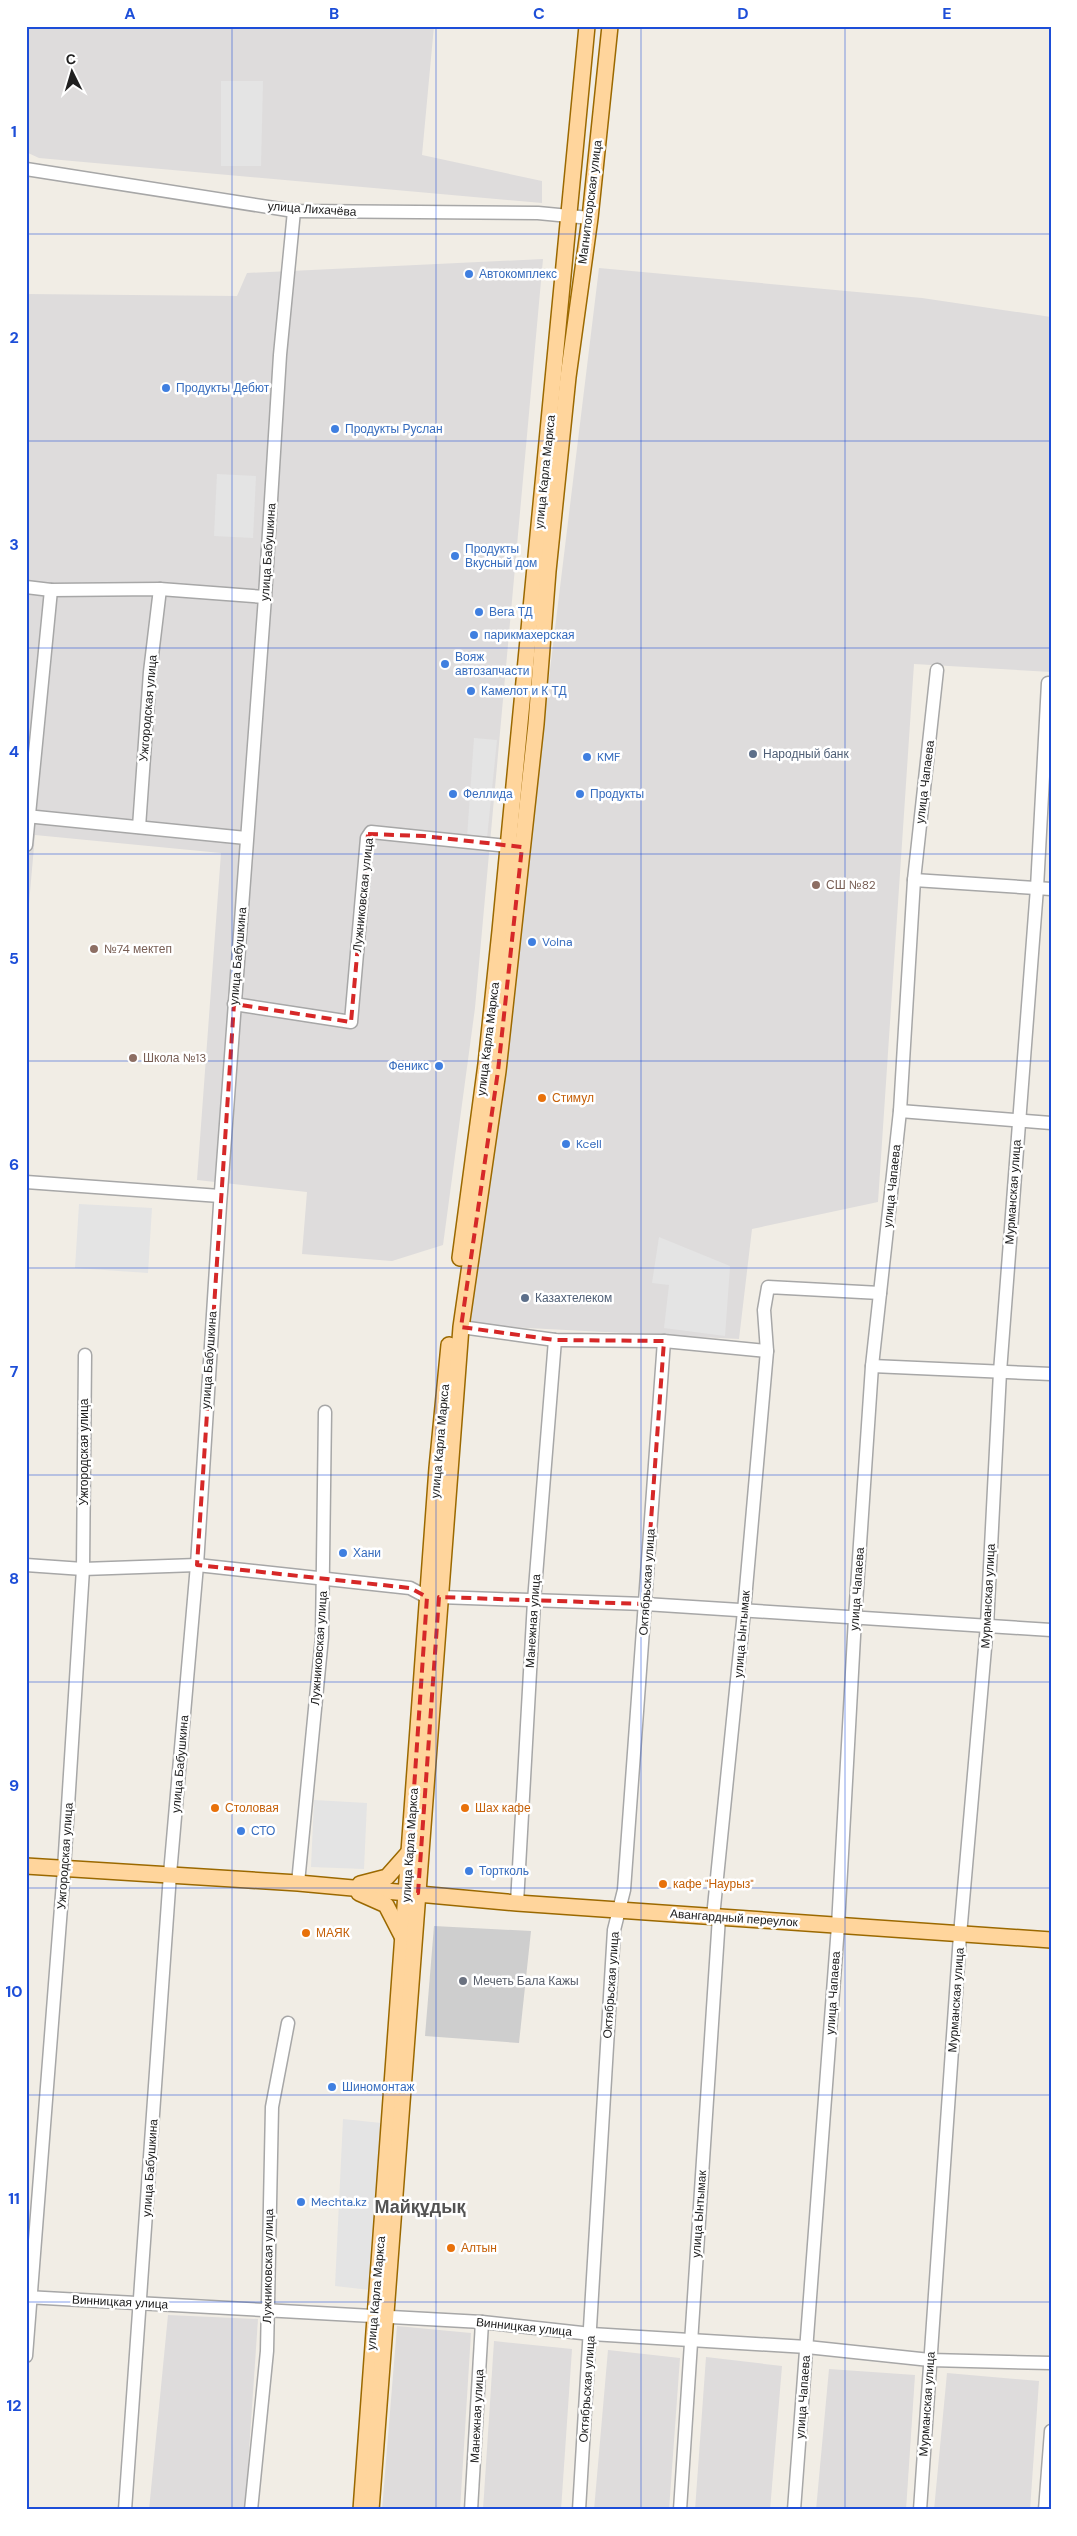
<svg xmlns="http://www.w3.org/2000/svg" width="1077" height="2536" viewBox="0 0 1077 2536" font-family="'DM Sans',sans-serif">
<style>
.residential{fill:#dedcdc}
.religious{fill:#cecece}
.parking{fill:#e4e4e4}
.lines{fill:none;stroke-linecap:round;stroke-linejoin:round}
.minor-casing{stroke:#a7a7a7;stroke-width:15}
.major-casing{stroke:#9b6900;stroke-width:18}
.minor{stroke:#fff;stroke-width:12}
.major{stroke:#ffd59c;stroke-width:15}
.marked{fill:none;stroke:#d62828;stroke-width:4;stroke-dasharray:10 6;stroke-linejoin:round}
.grid{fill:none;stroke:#1d4ed8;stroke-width:1;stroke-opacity:0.55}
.shop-dot{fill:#3f7fe0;stroke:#fff;stroke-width:2}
.service-dot{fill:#5c6f8a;stroke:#fff;stroke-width:2}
.education-dot{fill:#8d6e63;stroke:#fff;stroke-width:2}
.food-dot{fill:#e8710a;stroke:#fff;stroke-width:2}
.worship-dot{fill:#6b7280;stroke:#fff;stroke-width:2}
.labels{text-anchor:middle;stroke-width:5;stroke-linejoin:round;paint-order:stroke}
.street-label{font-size:12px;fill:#202020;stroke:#fff}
.shop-label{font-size:12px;fill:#366cbe;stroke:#fff;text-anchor:start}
.service-label{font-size:12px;fill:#4e5e75;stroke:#fff;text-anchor:start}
.education-label{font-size:12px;fill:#785e54;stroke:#fff;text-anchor:start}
.food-label{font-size:12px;fill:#c56008;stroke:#fff;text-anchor:start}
.worship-label{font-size:12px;fill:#5b616d;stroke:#fff;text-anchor:start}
.district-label{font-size:18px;font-weight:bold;fill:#535353;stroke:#fff}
.neatline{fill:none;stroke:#1d4ed8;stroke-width:2}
.grid-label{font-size:16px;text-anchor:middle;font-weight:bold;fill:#1d4ed8}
</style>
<rect width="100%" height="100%" fill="#f1ede5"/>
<g class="residential">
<polygon points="26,26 434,26 422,155 542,181 542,203 39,158 26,152"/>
<polygon points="543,259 475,1008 443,1245 392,1261 302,1254 307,1192 197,1180 221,853 35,835 26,938 26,294 237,296 247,273"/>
<polygon points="599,268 922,298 1051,317 1051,672 914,664 878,1202 752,1229 739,1339 470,1325"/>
<polygon points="168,2315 258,2319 245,2510 149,2510"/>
<polygon points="397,2326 471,2333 460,2510 382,2510"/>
<polygon points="494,2341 572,2349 561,2510 483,2510"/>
<polygon points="608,2350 680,2358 669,2510 594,2510"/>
<polygon points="706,2357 782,2366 770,2510 695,2510"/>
<polygon points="829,2369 915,2375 906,2510 816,2510"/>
<polygon points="947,2373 1039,2381 1030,2510 934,2510"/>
</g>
<polygon class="religious" points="434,1926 531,1931 519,2043 425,2036"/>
<g class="parking">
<polygon points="221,81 263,81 261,166 221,166"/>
<polygon points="217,474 256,476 253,538 214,536"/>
<polygon points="474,738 497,740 487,838 467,838"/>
<polygon points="79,1204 152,1208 148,1273 75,1268"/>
<polygon points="659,1237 730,1266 725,1336 664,1328 669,1285 652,1283"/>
<polygon points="314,1800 367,1803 364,1869 311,1867"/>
<polygon points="343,2119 381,2123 370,2290 335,2286"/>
</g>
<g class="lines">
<defs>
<g id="minor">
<polyline points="26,169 294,211 538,213 590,218"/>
<polyline points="26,587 51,590 160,589 265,597"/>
<polyline points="26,816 246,838"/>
<polyline points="139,827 150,672 160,589"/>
<polyline points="26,845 51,590"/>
<polyline points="914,880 1051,889"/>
<polyline points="234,1004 351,1022 367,838 371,832 517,847"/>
<polyline points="900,1111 1051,1123"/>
<polyline points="26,1182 220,1196"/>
<polyline points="461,1327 555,1340 664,1341 767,1351"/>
<polyline points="872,1366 1051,1374"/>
<polyline points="26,1565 83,1569 197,1565 410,1588 427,1597"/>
<polyline points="439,1597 645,1604 1051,1630"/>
<polyline points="298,1883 322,1637 325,1412"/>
<polyline points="517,1903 534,1601 555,1340"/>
<polyline points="713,1917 744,1611 767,1351 764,1310 768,1287 880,1293"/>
<polyline points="26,2297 482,2322 591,2334 807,2347 930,2360 1051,2363"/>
<polyline points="26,2356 64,1869 83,1569 85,1355"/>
<polyline points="125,2510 170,1874 197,1565 220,1205 265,597 280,355 294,211"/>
<polyline points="251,2510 267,2351 272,2107 288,2023"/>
<polyline points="471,2510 482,2322"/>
<polyline points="579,2510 614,1930 624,1890 664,1341"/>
<polyline points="680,2510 719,1917"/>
<polyline points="794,2510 838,1926 855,1618 872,1366 900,1111 914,880 937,670"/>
<polyline points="920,2510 960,1935 987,1625 1000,1372 1037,888 1048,683"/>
<polyline points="1045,2510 1051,2431"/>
</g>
<g id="major">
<polyline points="460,1258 486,1064 500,931 587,26"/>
<polyline points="26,1866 298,1883 517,1903 1051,1940"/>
<polyline points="360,1884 387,1877 410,1851"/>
<polyline points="359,1893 386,1905 402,1936"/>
<polyline points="361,2510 437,1468 449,1345"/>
<polyline points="371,2510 461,1327 498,1071 536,724 548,571 568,377 590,218 610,26"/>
</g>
</defs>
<use href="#minor" class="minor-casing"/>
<use href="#major" class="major-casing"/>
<use href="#minor" class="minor"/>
<use href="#major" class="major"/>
</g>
<path class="marked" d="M 368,834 L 424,836 L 522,847 L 498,1071 L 461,1327 L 555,1340 L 664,1341 L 645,1604 L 439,1597 L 418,1893 L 407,1892 L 427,1597 L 410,1588 L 197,1565 L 234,1004 L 351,1022 Z"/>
<path class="grid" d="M 232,26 L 232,2510M 436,26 L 436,2510M 641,26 L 641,2510M 845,26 L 845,2510M 26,234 L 1051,234M 26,441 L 1051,441M 26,648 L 1051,648M 26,854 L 1051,854M 26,1061 L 1051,1061M 26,1268 L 1051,1268M 26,1475 L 1051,1475M 26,1682 L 1051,1682M 26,1888 L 1051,1888M 26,2095 L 1051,2095M 26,2302 L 1051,2302"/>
<g class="shop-dot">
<circle cx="469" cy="274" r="5"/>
<circle cx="166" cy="388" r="5"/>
<circle cx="335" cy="429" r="5"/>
<circle cx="455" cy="556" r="5"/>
<circle cx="479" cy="612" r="5"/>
<circle cx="474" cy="635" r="5"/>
<circle cx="445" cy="664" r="5"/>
<circle cx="471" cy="691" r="5"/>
<circle cx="587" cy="757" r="5"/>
<circle cx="453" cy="794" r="5"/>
<circle cx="580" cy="794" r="5"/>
<circle cx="532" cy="942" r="5"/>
<circle cx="439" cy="1066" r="5"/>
<circle cx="566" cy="1144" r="5"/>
<circle cx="343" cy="1553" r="5"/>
<circle cx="241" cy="1831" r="5"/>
<circle cx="469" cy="1871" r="5"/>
<circle cx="332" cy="2087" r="5"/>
<circle cx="301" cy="2202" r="5"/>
</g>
<g class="service-dot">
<circle cx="753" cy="754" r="5"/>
<circle cx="525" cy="1298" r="5"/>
</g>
<g class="education-dot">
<circle cx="816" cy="885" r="5"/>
<circle cx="94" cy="949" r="5"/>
<circle cx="133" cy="1058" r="5"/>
</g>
<g class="food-dot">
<circle cx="542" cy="1098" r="5"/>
<circle cx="215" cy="1808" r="5"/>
<circle cx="465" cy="1808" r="5"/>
<circle cx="663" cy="1884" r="5"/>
<circle cx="306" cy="1933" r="5"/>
<circle cx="451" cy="2248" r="5"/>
</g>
<circle class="worship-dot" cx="463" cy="1981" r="5"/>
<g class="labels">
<g class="street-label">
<text transform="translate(590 202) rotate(-83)" y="4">Магнитогорская улица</text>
<text transform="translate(312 209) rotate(4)" y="4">улица Лихачёва</text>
<text transform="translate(545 472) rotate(-84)" y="4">улица Карла Маркса</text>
<text transform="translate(268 552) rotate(-86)" y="4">улица Бабушкина</text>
<text transform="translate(148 708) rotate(-85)" y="4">Ужгородская улица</text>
<text transform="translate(925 782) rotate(-83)" y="4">улица Чапаева</text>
<text transform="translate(363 895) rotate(-84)" y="4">Лужниковская улица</text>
<text transform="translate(238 956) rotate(-85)" y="4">улица Бабушкина</text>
<text transform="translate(488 1039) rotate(-83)" y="4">улица Карла Маркса</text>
<text transform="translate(892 1186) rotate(-84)" y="4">улица Чапаева</text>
<text transform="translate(1013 1192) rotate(-86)" y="4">Мурманская улица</text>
<text transform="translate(209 1360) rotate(-86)" y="4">улица Бабушкина</text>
<text transform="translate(440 1441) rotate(-85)" y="4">улица Карла Маркса</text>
<text transform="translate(84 1452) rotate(-90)" y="4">Ужгородская улица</text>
<text transform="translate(647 1582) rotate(-86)" y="4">Октябрьская улица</text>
<text transform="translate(857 1589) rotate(-86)" y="4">улица Чапаева</text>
<text transform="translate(988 1596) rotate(-87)" y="4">Мурманская улица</text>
<text transform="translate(533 1621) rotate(-86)" y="4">Манежная улица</text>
<text transform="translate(742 1634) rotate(-85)" y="4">улица Ынтымак</text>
<text transform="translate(319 1648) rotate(-86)" y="4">Лужниковская улица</text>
<text transform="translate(180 1764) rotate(-85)" y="4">улица Бабушкина</text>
<text transform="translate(410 1845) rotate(-86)" y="4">улица Карла Маркса</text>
<text transform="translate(65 1856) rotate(-86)" y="4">Ужгородская улица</text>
<text transform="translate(734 1918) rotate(4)" y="4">Авангардный переулок</text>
<text transform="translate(611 1985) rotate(-86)" y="4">Октябрьская улица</text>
<text transform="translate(833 1993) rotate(-86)" y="4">улица Чапаева</text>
<text transform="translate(956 2000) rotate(-86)" y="4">Мурманская улица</text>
<text transform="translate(150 2168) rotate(-86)" y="4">улица Бабушкина</text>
<text transform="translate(699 2214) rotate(-86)" y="4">улица Ынтымак</text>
<text transform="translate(268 2266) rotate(-89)" y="4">Лужниковская улица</text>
<text transform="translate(376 2293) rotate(-85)" y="4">улица Карла Маркса</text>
<text transform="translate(120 2302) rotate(3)" y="4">Винницкая улица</text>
<text transform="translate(524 2327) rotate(6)" y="4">Винницкая улица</text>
<text transform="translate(587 2389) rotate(-86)" y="4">Октябрьская улица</text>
<text transform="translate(803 2397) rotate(-86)" y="4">улица Чапаева</text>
<text transform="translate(927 2404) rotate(-86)" y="4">Мурманская улица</text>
<text transform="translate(477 2416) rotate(-87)" y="4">Манежная улица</text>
</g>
<g class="shop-label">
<text x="479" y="278">Автокомплекс</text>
<text x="176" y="392">Продукты Дебют</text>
<text x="345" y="433">Продукты Руслан</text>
<text x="465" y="553">Продукты<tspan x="465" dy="14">Вкусный дом</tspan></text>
<text x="489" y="616">Вега ТД</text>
<text x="484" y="639">парикмахерская</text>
<text x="455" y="661">Вояж<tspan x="455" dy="14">автозапчасти</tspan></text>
<text x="481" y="695">Камелот и К ТД</text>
<text x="597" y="761">KMF</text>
<text x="463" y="798">Феллида</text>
<text x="590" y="798">Продукты</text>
<text x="542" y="946">Volna</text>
<text x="429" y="1070" text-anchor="end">Феникс</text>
<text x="576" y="1148">Kcell</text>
<text x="353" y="1557">Хани</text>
<text x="251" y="1835">СТО</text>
<text x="479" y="1875">Тортколь</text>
<text x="342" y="2091">Шиномонтаж</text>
<text x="311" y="2206">Mechta.kz</text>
</g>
<g class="service-label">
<text x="763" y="758">Народный банк</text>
<text x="535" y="1302">Казахтелеком</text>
</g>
<g class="education-label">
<text x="826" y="889">СШ №82</text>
<text x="104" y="953">№74 мектеп</text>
<text x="143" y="1062">Школа №13</text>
</g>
<g class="food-label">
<text x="552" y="1102">Стимул</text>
<text x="225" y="1812">Столовая</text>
<text x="475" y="1812">Шах кафе</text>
<text x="673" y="1888">кафе "Наурыз"</text>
<text x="316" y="1937">МАЯК</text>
<text x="461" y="2252">Алтын</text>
</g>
<g class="worship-label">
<text x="473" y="1985">Мечеть Бала Кажы</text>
</g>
<g class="district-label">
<text x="420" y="2213">Майқұдық</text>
</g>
</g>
<rect width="1077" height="2536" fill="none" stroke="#ffffff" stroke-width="55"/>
<g transform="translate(72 72) rotate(355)" stroke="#ffffff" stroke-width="4" paint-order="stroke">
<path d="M0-4L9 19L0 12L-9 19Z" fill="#202020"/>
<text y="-8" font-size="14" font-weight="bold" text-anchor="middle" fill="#202020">С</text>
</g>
<rect x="28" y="28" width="1022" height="2480" class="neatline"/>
<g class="grid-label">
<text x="130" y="19">A</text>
<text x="334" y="19">B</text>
<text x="539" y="19">C</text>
<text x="743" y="19">D</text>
<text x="947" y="19">E</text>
<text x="14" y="137">1</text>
<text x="14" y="343">2</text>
<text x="14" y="550">3</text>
<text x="14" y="757">4</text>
<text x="14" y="964">5</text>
<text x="14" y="1170">6</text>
<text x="14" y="1377">7</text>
<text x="14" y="1584">8</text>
<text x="14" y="1791">9</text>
<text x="14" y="1997">10</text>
<text x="14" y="2204">11</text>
<text x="14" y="2411">12</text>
</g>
</svg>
